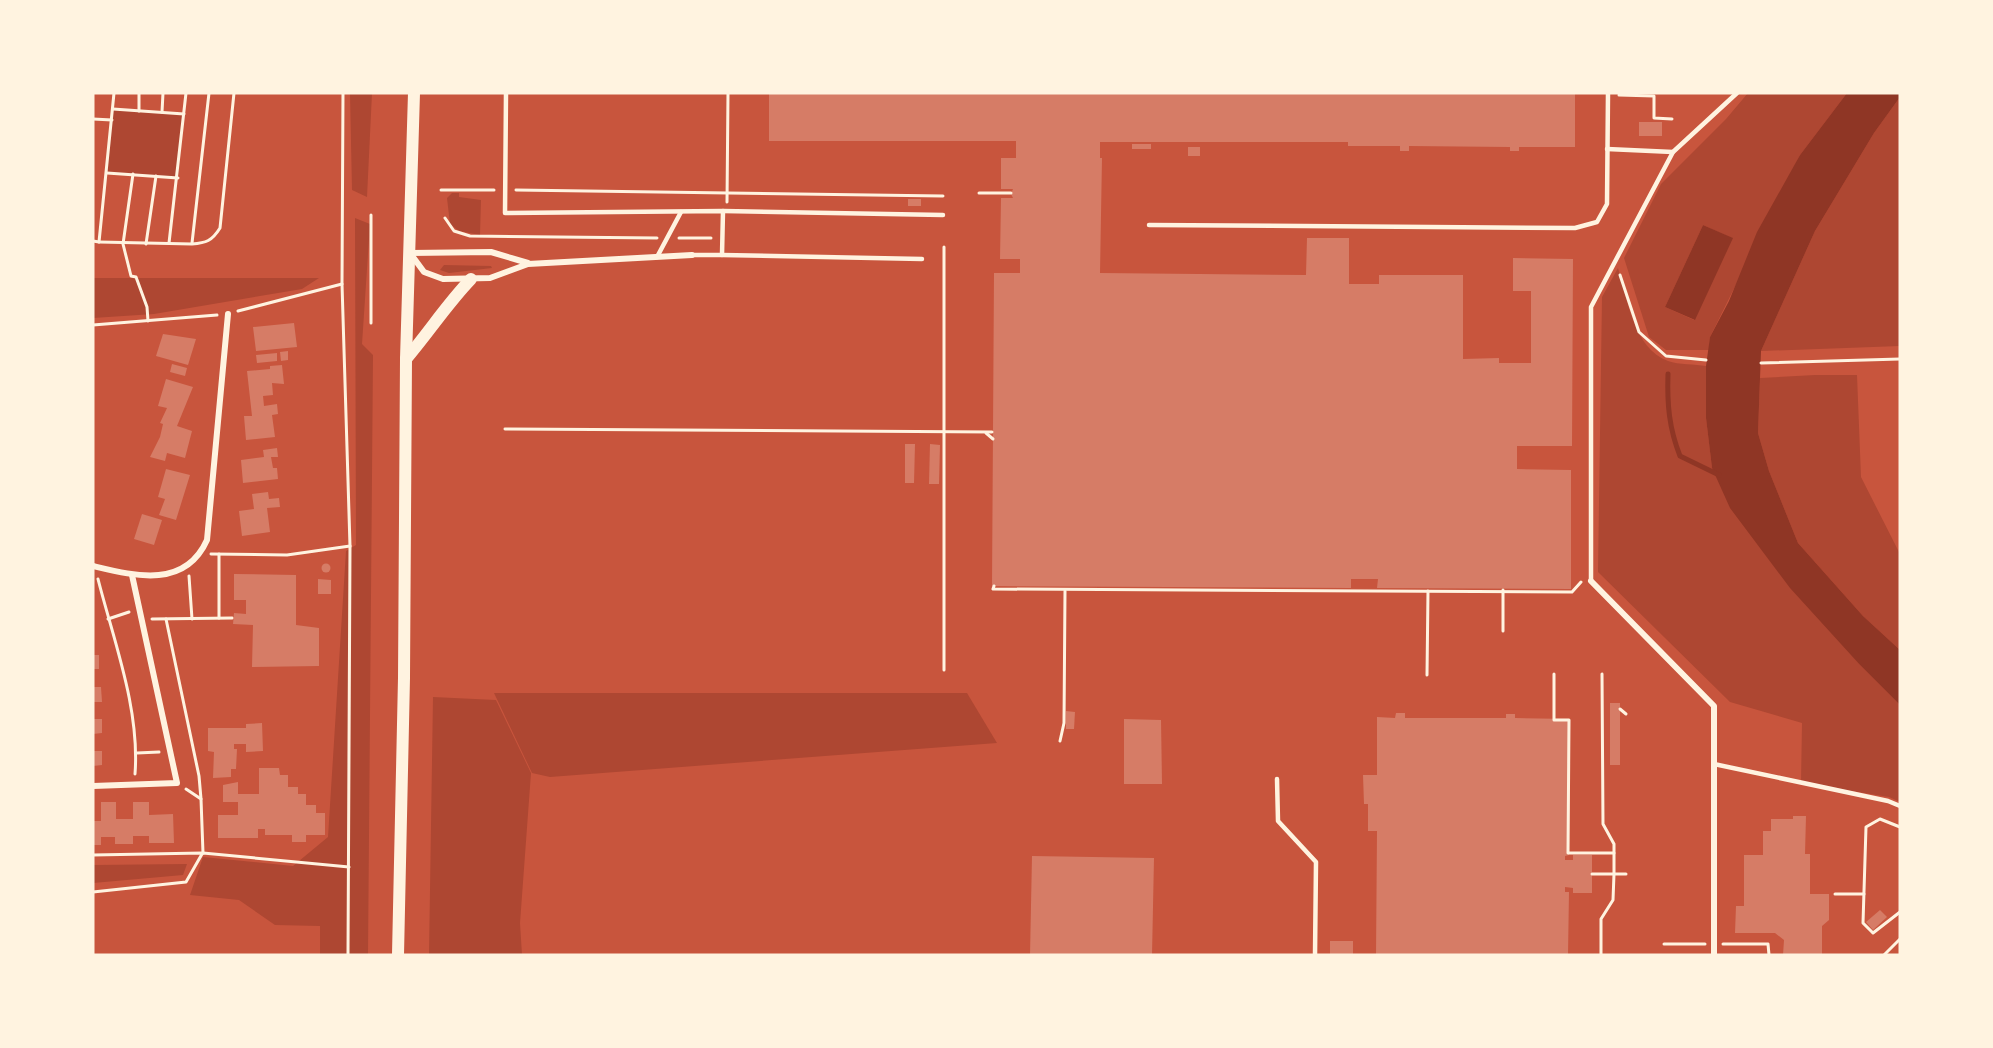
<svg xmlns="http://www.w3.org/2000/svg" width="1993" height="1048" viewBox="0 0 1993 1048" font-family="Signika,sans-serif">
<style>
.green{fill:#ae4732;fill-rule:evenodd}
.water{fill:#8f3625}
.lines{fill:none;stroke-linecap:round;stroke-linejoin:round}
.stream{stroke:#8f3625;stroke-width:5}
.building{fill:#d67c66}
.path{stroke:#fff3e0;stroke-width:3}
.service{stroke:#fff3e0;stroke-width:4.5}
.minor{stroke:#fff3e0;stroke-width:6}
.secondary{stroke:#fff3e0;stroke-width:12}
</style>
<rect width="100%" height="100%" fill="#c8553d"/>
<g class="green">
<polygon points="350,93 372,93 367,197 352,190"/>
<path d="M 1748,93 L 1847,93 L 1800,155 L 1710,337 L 1709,350 L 1666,350 L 1649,337 L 1624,258 L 1661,184 L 1726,119 ZM 1703,225 L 1732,238 L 1694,320 L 1665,307 Z"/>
<polygon points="1900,97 1900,346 1761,351 1815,231 1874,133"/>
<polygon points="113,109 184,114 178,178 107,173"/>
<polygon points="452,193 459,193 459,197 481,200 480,235 459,231 450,224 447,198"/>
<polygon points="355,218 370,224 362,344 373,355 368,955 320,955 320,926 275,925 239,900 190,895 203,857 293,866 328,837 346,551 356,545"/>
<polygon points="444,265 491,266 492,268 449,273 440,270"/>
<path d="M 1618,268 C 1627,298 1634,349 1668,361 C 1679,365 1695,364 1706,366 L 1706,418 L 1712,468 L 1861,666 L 1900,705 L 1900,802 L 1889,797 L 1801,783 L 1802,723 L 1730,702 L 1598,572 L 1602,297 Z"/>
<polygon points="93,278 319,278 302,289 154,314 93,318"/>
<polygon points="1815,375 1857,375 1861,477 1900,554 1900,650 1863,616 1798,543 1769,471 1758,433 1760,378"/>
<polygon points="494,693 967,693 997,743 550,777 532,773"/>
<polygon points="433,697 496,700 531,773 520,923 522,955 429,955"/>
<polygon points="187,864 183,875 93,883 93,865"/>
</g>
<g class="water">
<polygon points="1847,93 1900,93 1900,97 1874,133 1815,231 1761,351 1758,433 1769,471 1798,543 1863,616 1900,650 1900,705 1861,666 1790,588 1730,508 1712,468 1706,418 1706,366 1710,337 1729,301 1757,232 1800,155"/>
<polygon points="1703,225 1733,238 1695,320 1665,307"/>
</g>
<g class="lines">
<path class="stream" d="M 1668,374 C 1667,404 1669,428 1680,456 L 1719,475"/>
</g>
<g class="building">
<polygon points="769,93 1575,93 1575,147 1519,147 1519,151 1510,151 1510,147 1409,146 1409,151 1400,151 1400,146 1348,146 1348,142 1100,142 1100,158 1102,158 1100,273 1306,275 1307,238 1349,238 1349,284 1379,284 1379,275 1463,275 1463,359 1499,358 1499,363 1531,363 1531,291 1513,291 1513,258 1573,259 1572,446 1517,446 1517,469 1571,470 1571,589 1377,588 1378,579 1351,579 1351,588 992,586 994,273 1020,273 1020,259 1000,259 1001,198 1013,198 1011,194 1013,189 1001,189 1001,158 1016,158 1016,141 769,141"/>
<rect x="1639" y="122" width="23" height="14"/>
<rect x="1132" y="144" width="19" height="5"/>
<rect x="1188" y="147" width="12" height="9"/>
<rect x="908" y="199" width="13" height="7"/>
<polygon points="294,323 297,347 256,351 253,327"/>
<polygon points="163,334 196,339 188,365 156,356"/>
<polygon points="288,351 288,360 281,361 280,352"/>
<polygon points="277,353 277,361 257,363 256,355"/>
<polygon points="172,364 187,368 185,376 170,372"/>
<polygon points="282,365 284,384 272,383 273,395 263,396 264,406 277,404 278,414 272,415 275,437 246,440 244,416 252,416 247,371 270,369 270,366"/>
<polygon points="166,379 193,387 177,426 192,431 185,458 167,453 165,461 150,457 160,437 163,424 160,423 167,408 158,406"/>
<polygon points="905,444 915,444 914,483 905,483"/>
<polygon points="930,444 940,445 939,484 929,484"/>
<polygon points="277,448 278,457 271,457 273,468 277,468 278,479 243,483 241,460 264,457 263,450"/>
<polygon points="166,469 190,475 176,520 159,515 165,499 158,497"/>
<polygon points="268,492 269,499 279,498 280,507 267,508 270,532 242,536 239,511 254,509 252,494"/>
<polygon points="142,514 162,520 154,545 134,539"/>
<circle cx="326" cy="568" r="4.5"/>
<polygon points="234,574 296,575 296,625 319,628 319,666 252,667 253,625 233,624 234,613 246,614 246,600 234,600"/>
<polygon points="318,579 331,580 331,594 318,594"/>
<rect x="93" y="655" width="6" height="14"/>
<polygon points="93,687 101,687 102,702 93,702"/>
<rect x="1610" y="703" width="10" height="62"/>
<polygon points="1066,711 1075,712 1074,729 1066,729"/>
<polygon points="1396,713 1405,713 1405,718 1506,718 1506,714 1515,714 1515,718 1570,719 1569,855 1565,856 1565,860 1573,860 1573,855 1592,855 1592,893 1573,893 1573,888 1565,887 1565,892 1569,892 1568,955 1376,955 1377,831 1368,831 1368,804 1364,804 1363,775 1377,775 1377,717 1395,718"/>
<polygon points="93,719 102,719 102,733 93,734"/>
<polygon points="1124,719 1161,720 1162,784 1124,784"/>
<polygon points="262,723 263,751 246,752 246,744 234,744 234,749 237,749 236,769 231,769 231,777 213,778 214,752 208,751 208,728 246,728 246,724"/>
<polygon points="93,751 102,751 102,765 93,766"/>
<polygon points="259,768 279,768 280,775 288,775 288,787 298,787 298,794 306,794 306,805 316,805 316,813 325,813 325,835 306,835 306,842 292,842 292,835 265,835 265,829 258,829 258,838 218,838 218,815 238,815 238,802 223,802 223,785 238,782 238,794 259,794"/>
<polygon points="101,802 116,802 116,819 133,819 133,802 149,802 149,815 173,814 174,843 149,843 149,836 133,836 133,844 115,844 115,837 101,837 101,845 93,845 93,821 101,821"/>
<polygon points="1793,816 1806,816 1805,854 1810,854 1810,894 1829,894 1829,920 1822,926 1822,955 1783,955 1784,940 1775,933 1735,933 1736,906 1744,906 1744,855 1763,855 1763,831 1771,831 1771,819 1793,819"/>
<polygon points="1032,856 1154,858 1152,955 1030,955"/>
<polygon points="1880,910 1887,917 1873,930 1866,922"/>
<rect x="1330" y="941" width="23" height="14"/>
</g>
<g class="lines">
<g class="path">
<polyline points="343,93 342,284 350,546 348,955"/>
<polyline points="1619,95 1654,96 1654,118 1672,119"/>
<polyline points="113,109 184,114"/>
<polyline points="139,111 139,93"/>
<polyline points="162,112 163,93"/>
<polyline points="93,119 112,120"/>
<polyline points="107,173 178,178"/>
<polyline points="133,174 123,244 131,276 136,277 147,307 148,321"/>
<polyline points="441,190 494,190"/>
<polyline points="516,190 943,196"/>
<polyline points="979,193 1011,193"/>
<polyline points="727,202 728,93"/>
<polyline points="371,215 371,323"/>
<polyline points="445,218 454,231 470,236 657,238"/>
<polyline points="679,238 711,238"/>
<polyline points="93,241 99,242 114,93"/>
<path d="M 99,242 L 192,244 C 206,243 212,241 220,228 L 234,93"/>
<polyline points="169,243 186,93"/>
<polyline points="192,243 209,93"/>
<polyline points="146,244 156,176"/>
<polyline points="944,247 944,670"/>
<polyline points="1620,275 1639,332 1666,356 1706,360"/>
<polyline points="238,311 342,284"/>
<polyline points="93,325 217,315"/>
<polyline points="1761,363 1900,359"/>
<polyline points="505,429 992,432"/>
<polyline points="986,433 993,439"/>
<polyline points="211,554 287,555 350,546"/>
<polyline points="189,576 192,619"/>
<path d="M 98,579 C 114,642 140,709 135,774"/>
<polyline points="994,586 993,589 1572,592 1581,582"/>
<polyline points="219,618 219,554"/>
<polyline points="108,619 129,612"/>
<polyline points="152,619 232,618"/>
<polyline points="166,619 199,776 201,799"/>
<polyline points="1503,631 1503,590"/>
<polyline points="1554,674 1554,720 1569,720 1568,853 1614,853"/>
<polyline points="1427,675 1428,591"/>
<polyline points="1620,709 1626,714"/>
<polyline points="1060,741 1064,723 1065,591"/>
<polyline points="137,753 159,752"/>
<polyline points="186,789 201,799 203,853"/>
<polyline points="1900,827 1880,819 1866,827 1863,923 1873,933 1900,912"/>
<polyline points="93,855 203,853 349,867"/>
<polyline points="1592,874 1626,874"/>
<polyline points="93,892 186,882 202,854"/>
<polyline points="1835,894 1864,894"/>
<polyline points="1664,944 1705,944"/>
<polyline points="1723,944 1768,944 1769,955"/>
<polyline points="1601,955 1601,919 1613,900 1614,874 1614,844 1603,824 1602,674"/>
<polyline points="1884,955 1900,939"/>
</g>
<g class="service">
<polyline points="506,93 505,213 723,211 722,255 692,255"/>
<polyline points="1607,149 1673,152"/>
<polyline points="723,211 943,215"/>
<polyline points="1149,225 1575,228 1597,222 1607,204 1608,93"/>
<polyline points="722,255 922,259"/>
<polyline points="657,257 681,212"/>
<polyline points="1591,581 1591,307 1673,152 1737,93"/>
<polyline points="1714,764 1888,801 1900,806"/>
<polyline points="1277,779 1278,821 1316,862 1315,955"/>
</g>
<g class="minor">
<polyline points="410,253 424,272 443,279 490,278 528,264 692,255"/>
<polyline points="410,253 491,252 528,263"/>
<path d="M 93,566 C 135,576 185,589 207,540 L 228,314"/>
<polyline points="1591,581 1714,706 1714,955"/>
<polyline points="93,786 177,783 132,575"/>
</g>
<g class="secondary">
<path d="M 406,359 C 429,332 447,304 471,279"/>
<polyline points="398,955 404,678 406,359 414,93"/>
</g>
</g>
<rect width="1993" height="1048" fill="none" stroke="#fff3e0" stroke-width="189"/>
</svg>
